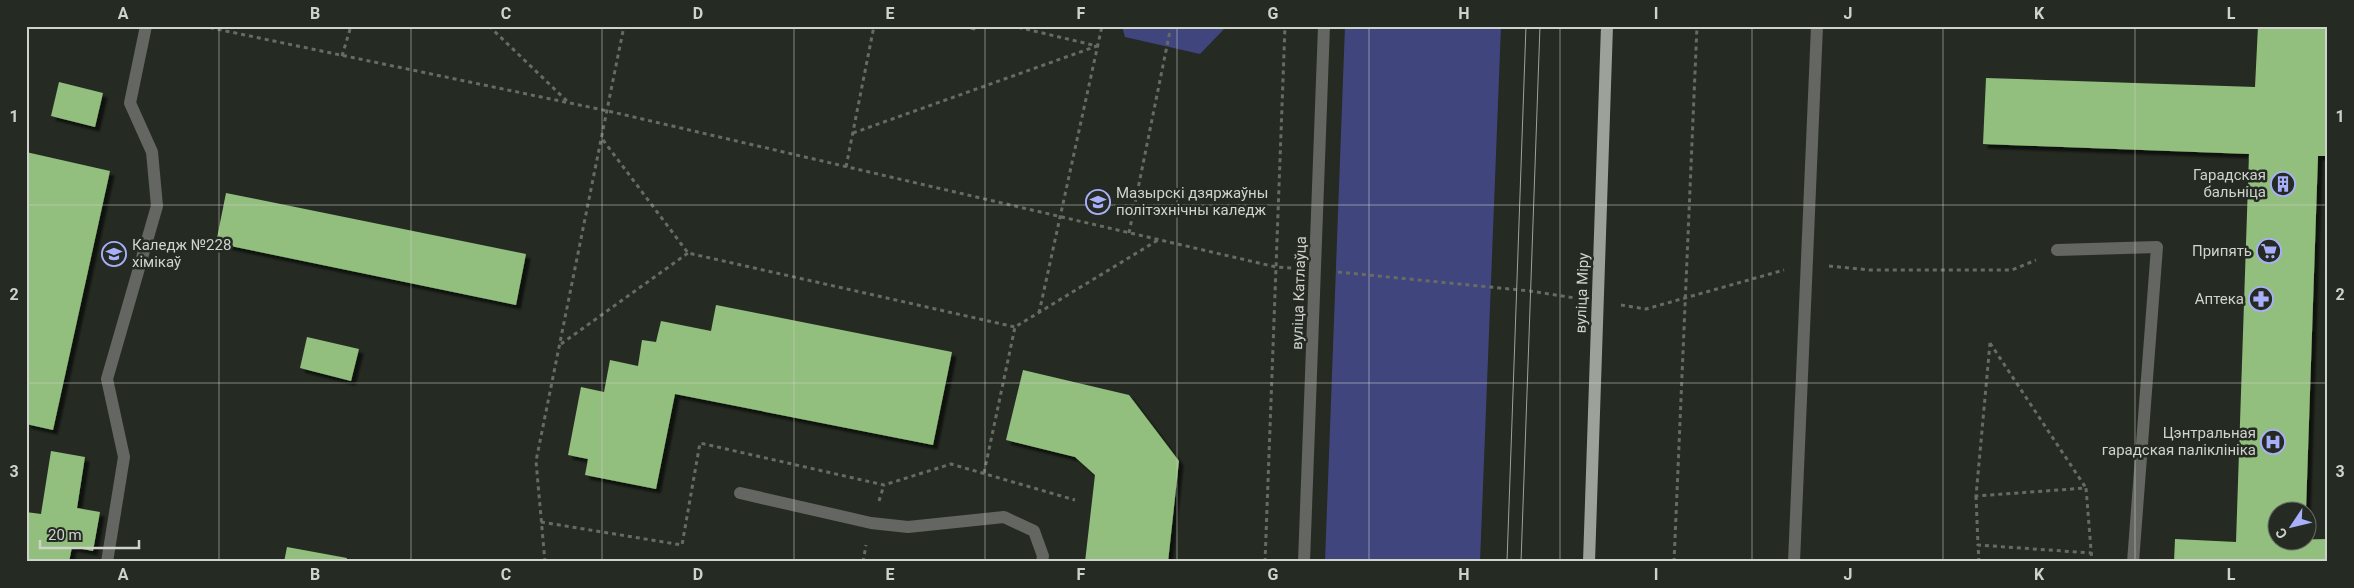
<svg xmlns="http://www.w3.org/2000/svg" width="2354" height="588" viewBox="0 0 2354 588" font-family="Roboto,sans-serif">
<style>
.green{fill:#41457d}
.building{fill:#92bf7d;filter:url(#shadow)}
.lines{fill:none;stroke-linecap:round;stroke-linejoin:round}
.path{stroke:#666c64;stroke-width:3;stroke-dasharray:4 4;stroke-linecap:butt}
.minor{stroke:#636661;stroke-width:12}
.major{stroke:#9ca29a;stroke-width:12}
.tram{stroke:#9da29c;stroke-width:1}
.grid{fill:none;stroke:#cfd3ce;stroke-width:1;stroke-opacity:0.55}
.labels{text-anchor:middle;stroke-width:5;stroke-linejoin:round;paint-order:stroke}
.poi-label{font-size:15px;fill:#cfd3ce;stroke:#252b22;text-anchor:end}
.street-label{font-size:15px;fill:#cfd3ce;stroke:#252b22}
.neatline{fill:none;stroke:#cfd3ce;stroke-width:2}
.grid-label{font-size:16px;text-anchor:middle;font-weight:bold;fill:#cfd3ce}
</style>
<defs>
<filter id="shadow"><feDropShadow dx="4.5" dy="4.5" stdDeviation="1" flood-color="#0009"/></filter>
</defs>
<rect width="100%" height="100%" fill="#252b22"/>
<g class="green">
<polygon points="1122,26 1227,26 1200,54 1125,37"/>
<polygon points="1345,26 1501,26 1480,562 1325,562"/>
</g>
<g class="building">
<polygon points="2258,26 2327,26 2325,90 2328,90 2328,156 2318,156 2306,510 2276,510 2276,540 2328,539 2328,562 2174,562 2175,539 2236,542 2249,154 1983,144 1986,78 2255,87"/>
<polygon points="59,82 103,93 95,127 51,116"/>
<polygon points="26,152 110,171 53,430 26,424"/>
<polygon points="226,193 526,254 516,305 216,243"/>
<polygon points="716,305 952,352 933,445 675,394 656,489 585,475 588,459 568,455 581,387 604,392 610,360 638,366 642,340 656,342 661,321 711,331"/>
<polygon points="307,337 359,349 351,381 300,368"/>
<polygon points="1023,370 1129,395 1179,461 1168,562 1085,562 1095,475 1075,457 1006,440"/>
<polygon points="51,451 85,457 77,508 100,512 93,551 72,547 69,562 26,562 26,512 41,514"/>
<polygon points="287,547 347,558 346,562 284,562"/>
</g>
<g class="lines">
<g class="path">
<polyline points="202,26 608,111 1276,267 1292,268"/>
<polyline points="489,26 569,103"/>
<polyline points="963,26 974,29 974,26"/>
<polyline points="342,56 351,26"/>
<polyline points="853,133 1097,46 1013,26"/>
<polyline points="603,140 688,253 1015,327"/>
<polyline points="846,167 874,26"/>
<polyline points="1129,233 1171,26"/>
<polyline points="1829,266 1870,270 2012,270 2036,260"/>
<polyline points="1338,272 1530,291 1575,298"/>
<polyline points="1621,305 1646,309 1784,270"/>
<polyline points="1039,313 1102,26"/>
<polyline points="1990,343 1976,496 2086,488 2092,562"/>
<polyline points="1990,343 2086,488"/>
<polyline points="561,344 688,253"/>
<polyline points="984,473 1015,327 1158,240"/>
<polyline points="1976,496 1978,545"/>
<polyline points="879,501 884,485"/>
<polyline points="541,522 682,545 700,443 884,485 951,464 1075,500"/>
<polyline points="545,562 536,461 624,26"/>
<polyline points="863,562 866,545"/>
<polyline points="1265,562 1285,26"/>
<polyline points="1674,562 1697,26"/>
<polyline points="1979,562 1978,545 2091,553"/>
</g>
<g class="minor">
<polyline points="2057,250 2157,247 2133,562"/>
<polyline points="740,493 871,523 908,527 1004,517 1034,531 1043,556 1042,562"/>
<polyline points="107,562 124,457 107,379 157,206 152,152 130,103 146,26"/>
<polyline points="1304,562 1324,26"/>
<polyline points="1794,562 1817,26"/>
</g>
<polyline class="major" points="1589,562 1607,26"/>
<g class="tram">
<polyline points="1507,562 1526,26"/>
<polyline points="1521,562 1540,26"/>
</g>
</g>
<path class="grid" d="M 219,26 L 219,562M 411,26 L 411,562M 602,26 L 602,562M 794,26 L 794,562M 985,26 L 985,562M 1177,26 L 1177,562M 1369,26 L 1369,562M 1560,26 L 1560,562M 1752,26 L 1752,562M 1943,26 L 1943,562M 2135,26 L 2135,562M 26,205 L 2328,205M 26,383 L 2328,383"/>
<defs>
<symbol id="building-ring" viewBox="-11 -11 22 22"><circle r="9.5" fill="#252b22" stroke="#a8b0fc" stroke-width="1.5"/><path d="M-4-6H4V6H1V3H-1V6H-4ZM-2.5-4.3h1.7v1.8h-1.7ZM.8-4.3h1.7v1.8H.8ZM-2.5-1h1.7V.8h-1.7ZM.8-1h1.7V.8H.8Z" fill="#a8b0fc"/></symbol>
<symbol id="university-ring" viewBox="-11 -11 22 22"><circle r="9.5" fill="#252b22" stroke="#a8b0fc" stroke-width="1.5"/><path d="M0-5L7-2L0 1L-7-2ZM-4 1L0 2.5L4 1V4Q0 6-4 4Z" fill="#a8b0fc"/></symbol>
<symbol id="supermarket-ring" viewBox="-11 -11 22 22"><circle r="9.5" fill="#252b22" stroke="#a8b0fc" stroke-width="1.5"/><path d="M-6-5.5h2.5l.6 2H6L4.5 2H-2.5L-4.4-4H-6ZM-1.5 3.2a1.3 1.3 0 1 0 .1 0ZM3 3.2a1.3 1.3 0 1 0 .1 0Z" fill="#a8b0fc"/></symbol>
<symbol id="pharmacy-ring" viewBox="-11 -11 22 22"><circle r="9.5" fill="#252b22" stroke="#a8b0fc" stroke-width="1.5"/><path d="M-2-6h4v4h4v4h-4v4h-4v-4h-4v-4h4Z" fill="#a8b0fc"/></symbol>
<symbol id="hospital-ring" viewBox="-11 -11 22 22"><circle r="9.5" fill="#252b22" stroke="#a8b0fc" stroke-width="1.5"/><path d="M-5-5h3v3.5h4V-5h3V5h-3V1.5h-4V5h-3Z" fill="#a8b0fc"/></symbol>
</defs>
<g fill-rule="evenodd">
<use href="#building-ring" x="2269" y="170" width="28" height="28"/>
<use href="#university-ring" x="1084" y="188" width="28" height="28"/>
<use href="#supermarket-ring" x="2255" y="237" width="28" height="28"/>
<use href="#university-ring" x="100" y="240" width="28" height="28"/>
<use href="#pharmacy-ring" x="2247" y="285" width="28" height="28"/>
<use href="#hospital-ring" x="2259" y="428" width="28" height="28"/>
</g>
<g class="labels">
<g class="poi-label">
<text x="2266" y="180">Гарадская<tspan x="2266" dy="17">бальніца</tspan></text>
<text x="1116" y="198" text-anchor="start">Мазырскі дзяржаўны<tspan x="1116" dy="17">політэхнічны каледж</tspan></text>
<text x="132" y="250" text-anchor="start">Каледж №228<tspan x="132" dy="17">хімікаў</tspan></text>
<text x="2252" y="256">Припять</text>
<text x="2244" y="304">Аптека</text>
<text x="2256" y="438">Цэнтральная<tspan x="2256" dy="17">гарадская паліклініка</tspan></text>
</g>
<g class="street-label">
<text transform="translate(1299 293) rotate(-88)" y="5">вуліца Катлаўца</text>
<text transform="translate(1582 293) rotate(-88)" y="5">вуліца Міру</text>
</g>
</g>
<rect width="2354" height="588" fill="none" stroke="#252b22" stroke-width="55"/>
<g transform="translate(2292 526) rotate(235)"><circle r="24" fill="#252b22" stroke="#696e67"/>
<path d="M0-4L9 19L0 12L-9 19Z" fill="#a8b0fc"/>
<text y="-8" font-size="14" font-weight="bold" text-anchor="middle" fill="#cfd3ce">С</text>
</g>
<path d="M40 540v8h99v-8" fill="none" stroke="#cfd3ce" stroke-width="2.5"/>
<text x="48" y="540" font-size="15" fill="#cfd3ce" stroke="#252b22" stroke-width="4" paint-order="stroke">20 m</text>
<rect x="28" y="28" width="2298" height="532" class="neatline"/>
<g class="grid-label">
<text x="123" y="19">A</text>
<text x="315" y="19">B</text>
<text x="506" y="19">C</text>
<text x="698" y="19">D</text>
<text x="890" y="19">E</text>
<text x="1081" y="19">F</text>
<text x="1273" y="19">G</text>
<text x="1464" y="19">H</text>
<text x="1656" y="19">I</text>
<text x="1848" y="19">J</text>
<text x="2039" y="19">K</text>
<text x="2231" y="19">L</text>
<text x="14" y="122">1</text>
<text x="2340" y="122">1</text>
<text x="14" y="300">2</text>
<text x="2340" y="300">2</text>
<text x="14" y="477">3</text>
<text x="2340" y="477">3</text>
<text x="123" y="580">A</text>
<text x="315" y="580">B</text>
<text x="506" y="580">C</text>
<text x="698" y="580">D</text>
<text x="890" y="580">E</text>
<text x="1081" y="580">F</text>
<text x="1273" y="580">G</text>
<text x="1464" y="580">H</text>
<text x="1656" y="580">I</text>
<text x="1848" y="580">J</text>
<text x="2039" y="580">K</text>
<text x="2231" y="580">L</text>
</g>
</svg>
